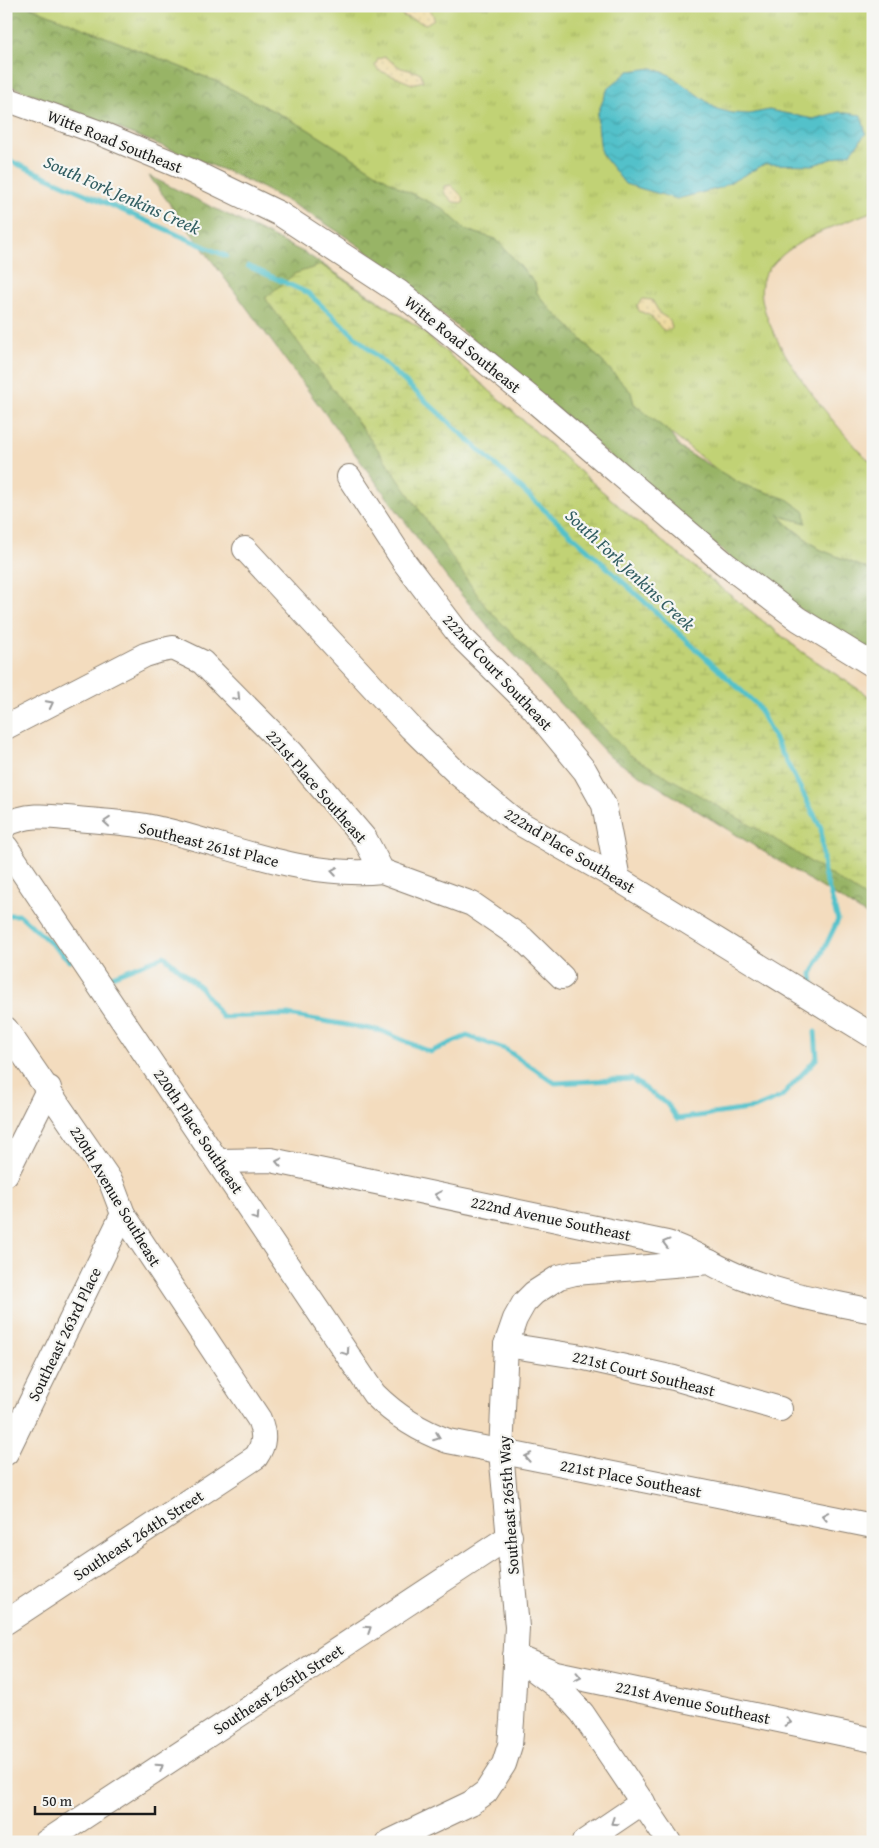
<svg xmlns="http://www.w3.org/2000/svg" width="879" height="1848" viewBox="0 0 879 1848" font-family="'Gentium Book Plus',serif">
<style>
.grass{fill:url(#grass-tufts);stroke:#6e7748}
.forest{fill:url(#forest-crowns);stroke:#5a6841}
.wetland{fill:url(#wetland-marsh);stroke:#6e7748}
.sand{fill:url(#sand-dots);stroke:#857b5d}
.water{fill:url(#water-waves);stroke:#386e73}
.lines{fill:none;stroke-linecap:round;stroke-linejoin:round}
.stream{stroke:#53c1ca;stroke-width:5}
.minor-casing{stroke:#887c6d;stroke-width:26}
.minor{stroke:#fff;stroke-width:24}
.oneway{stroke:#999}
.labels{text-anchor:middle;stroke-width:4.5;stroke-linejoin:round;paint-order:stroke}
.street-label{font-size:16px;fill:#1c1c1c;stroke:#f6f6f2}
.water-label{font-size:18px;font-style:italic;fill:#325e62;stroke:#f6f6f2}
</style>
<defs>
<pattern id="grass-tufts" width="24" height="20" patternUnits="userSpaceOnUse" patternTransform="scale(1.25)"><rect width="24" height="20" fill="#c1d274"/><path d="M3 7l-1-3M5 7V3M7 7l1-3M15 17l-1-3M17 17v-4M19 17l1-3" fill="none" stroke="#a5b464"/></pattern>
<pattern id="forest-crowns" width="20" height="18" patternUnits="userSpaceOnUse" patternTransform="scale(1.25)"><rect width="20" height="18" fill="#98b466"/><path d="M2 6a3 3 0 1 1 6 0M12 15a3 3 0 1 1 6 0" fill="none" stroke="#7b9253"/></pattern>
<pattern id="wetland-marsh" width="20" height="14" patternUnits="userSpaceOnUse" patternTransform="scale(1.25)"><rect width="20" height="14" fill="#c1d274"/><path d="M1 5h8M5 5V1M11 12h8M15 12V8" fill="none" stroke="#a5b464"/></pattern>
<pattern id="sand-dots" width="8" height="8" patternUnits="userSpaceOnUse" patternTransform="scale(1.25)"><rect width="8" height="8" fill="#eeda9e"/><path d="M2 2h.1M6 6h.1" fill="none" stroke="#ccba88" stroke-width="1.8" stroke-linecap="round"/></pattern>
<pattern id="water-waves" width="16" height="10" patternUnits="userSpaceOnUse" patternTransform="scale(1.25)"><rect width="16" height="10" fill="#53c1ca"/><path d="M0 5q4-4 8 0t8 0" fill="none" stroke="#48a5ad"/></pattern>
</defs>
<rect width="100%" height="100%" fill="#f6f6f2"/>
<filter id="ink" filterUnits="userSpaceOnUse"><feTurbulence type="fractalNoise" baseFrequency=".02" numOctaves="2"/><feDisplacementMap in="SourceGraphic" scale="10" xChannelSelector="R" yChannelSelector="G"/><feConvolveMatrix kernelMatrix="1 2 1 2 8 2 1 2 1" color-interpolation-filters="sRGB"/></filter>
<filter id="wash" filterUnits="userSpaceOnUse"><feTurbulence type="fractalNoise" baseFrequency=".0096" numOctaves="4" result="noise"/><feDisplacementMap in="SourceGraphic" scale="20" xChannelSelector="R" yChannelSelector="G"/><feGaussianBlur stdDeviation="1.12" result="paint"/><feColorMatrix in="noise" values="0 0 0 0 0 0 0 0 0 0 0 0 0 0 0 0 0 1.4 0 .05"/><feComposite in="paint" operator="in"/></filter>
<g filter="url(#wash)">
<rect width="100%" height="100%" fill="#f3dcbe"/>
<path class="grass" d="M 28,6 L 873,6 L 873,211 C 837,226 789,239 766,273 C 738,314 843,437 873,464 L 873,591 L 625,398 Z"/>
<g class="forest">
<path d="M 6,6 L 28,6 L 218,82 L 304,127 L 402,189 L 442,208 L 466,230 L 496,239 L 535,283 L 537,293 L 550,309 L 567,324 L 631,392 L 634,404 L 668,431 L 680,448 L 741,484 L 787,499 L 805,512 L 806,523 L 784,517 L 778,514 L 790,527 L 819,549 L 873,571 L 873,653 L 801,610 L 732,559 L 378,260 C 332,225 284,197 231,173 L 6,84 Z"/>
<polygon points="149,176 305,253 417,326 630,516 802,652 873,699 873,919 610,757 494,633 447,578"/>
</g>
<polygon class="wetland" points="321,265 417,326 630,516 802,652 873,699 873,902 776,840 630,755 485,606 379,451 265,298 294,274"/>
<g class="sand">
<path d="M 401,6 C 413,6 432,2 434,19 L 426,24 L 403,16 Z"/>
<polygon points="385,57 401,68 421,73 423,81 412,84 378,70 375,66 378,59"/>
<polygon points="451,185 464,198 463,203 453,202 444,192 444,186"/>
<polygon points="643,299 652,300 660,314 670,320 672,328 666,331 662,329 651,316 639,311 637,305"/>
</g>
<polygon class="water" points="653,68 670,75 717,109 732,113 749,114 769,110 813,119 839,112 861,115 866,133 851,153 813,165 765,164 720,188 677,199 625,184 601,153 597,115 608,88 629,71"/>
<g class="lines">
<g class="stream">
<polyline points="6,159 226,256"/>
<polyline points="248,266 308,293 757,705 821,828 824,873 838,920 812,974 813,986"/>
<polyline points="6,915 20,915 70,961"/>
<polyline points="112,976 164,956 201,988 222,1017 288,1015 382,1031 430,1052 467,1036 505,1049 555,1083 632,1079 667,1104 677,1119 755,1108 781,1097 817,1058 815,1032"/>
</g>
</g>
</g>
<g filter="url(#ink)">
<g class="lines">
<defs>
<g id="minor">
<polyline points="6,99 100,133 189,170 280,214 399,292 538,404 724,563 798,619 873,665"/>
<polyline points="349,477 405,563 461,637 533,708 585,771 604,805 618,879"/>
<polyline points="245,549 411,728 457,773 514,820 618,879 873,1036"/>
<polyline points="6,727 145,655 158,651 173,648 202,662 292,753 365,839 382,871 472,904 523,939 562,977"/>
<path d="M 6,825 C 29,812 52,817 77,819 C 104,822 133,822 160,829 C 233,846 305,879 382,871"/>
<path d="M 6,847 L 374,1394 C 395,1415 420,1431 448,1441 L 873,1526"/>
<path d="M 6,1029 L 111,1182 L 123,1214 L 259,1419 C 265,1434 265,1444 256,1457 L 6,1622"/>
<path d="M 219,1161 L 271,1160 L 667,1243 C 694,1251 716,1268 743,1278 C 784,1295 830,1302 873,1311"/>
<polyline points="6,1174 49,1088"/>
<polyline points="506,1345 576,1356 674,1378 780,1409"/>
<polyline points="6,1453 123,1214"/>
<polyline points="515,1656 556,1673 873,1740"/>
<polyline points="536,1671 561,1690 582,1713 669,1842"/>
<polyline points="46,1842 510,1536"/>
<polyline points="389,1842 471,1803 486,1792 504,1764 510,1745 512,1721 517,1627 501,1452 506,1345 515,1319 524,1303 534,1293 559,1277 575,1273 710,1262"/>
<polyline points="584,1842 643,1802"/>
</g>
</defs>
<use href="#minor" class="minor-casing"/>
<use href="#minor" class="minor"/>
</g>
<defs><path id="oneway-chevron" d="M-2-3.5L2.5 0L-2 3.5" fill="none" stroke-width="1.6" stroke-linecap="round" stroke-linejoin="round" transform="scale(1.25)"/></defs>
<g class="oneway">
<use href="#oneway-chevron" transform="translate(237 697) rotate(46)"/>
<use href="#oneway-chevron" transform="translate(50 704) rotate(-27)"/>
<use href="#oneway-chevron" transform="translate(107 822) rotate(-175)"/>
<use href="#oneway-chevron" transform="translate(334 871) rotate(-171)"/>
<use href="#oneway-chevron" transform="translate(279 1162) rotate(-169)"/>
<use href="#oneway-chevron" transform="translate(438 1195) rotate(-168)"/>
<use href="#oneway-chevron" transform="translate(256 1217) rotate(56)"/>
<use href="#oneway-chevron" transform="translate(666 1243) rotate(-165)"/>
<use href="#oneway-chevron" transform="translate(346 1352) rotate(56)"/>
<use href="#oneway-chevron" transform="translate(437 1437) rotate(21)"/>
<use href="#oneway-chevron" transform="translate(528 1457) rotate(-169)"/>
<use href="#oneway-chevron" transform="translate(825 1516) rotate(-169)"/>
<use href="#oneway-chevron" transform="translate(368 1629) rotate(-33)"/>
<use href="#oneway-chevron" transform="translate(578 1677) rotate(12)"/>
<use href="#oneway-chevron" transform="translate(788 1722) rotate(12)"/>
<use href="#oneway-chevron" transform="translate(160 1767) rotate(-33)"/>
<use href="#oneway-chevron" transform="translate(614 1822) rotate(146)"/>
</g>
</g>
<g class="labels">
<g class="street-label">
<text transform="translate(115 141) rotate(22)" y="6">Witte Road Southeast</text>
<text transform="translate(463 344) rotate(39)" y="6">Witte Road Southeast</text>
<text transform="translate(498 672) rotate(47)" y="6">222nd Court Southeast</text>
<text transform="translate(317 786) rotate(49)" y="6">221st Place Southeast</text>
<text transform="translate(209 844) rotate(14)" y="6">Southeast 261st Place</text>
<text transform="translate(570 850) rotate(31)" y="6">222nd Place Southeast</text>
<text transform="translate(199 1131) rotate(56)" y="6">220th Place Southeast</text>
<text transform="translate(116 1196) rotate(59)" y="6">220th Avenue Southeast</text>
<text transform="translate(551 1218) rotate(12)" y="6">222nd Avenue Southeast</text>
<text transform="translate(64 1334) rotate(-64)" y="6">Southeast 263rd Place</text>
<text transform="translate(644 1373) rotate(14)" y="6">221st Court Southeast</text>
<text transform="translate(631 1478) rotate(11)" y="6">221st Place Southeast</text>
<text transform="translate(508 1505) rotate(-94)" y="6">Southeast 265th Way</text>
<text transform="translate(138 1535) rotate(-33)" y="6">Southeast 264th Street</text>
<text transform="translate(278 1689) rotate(-33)" y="6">Southeast 265th Street</text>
<text transform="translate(693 1702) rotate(12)" y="6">221st Avenue Southeast</text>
</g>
<g class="water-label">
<text transform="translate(122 195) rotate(24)" y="6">South Fork Jenkins Creek</text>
<text transform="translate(630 570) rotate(43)" y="6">South Fork Jenkins Creek</text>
</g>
</g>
<rect width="879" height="1848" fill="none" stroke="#f6f6f2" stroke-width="25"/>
<path d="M35 1806v8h120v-8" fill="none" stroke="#1c1c1c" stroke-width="2.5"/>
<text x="42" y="1806" font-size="15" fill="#1c1c1c" stroke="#f6f6f2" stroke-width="4" paint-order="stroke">50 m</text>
</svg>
